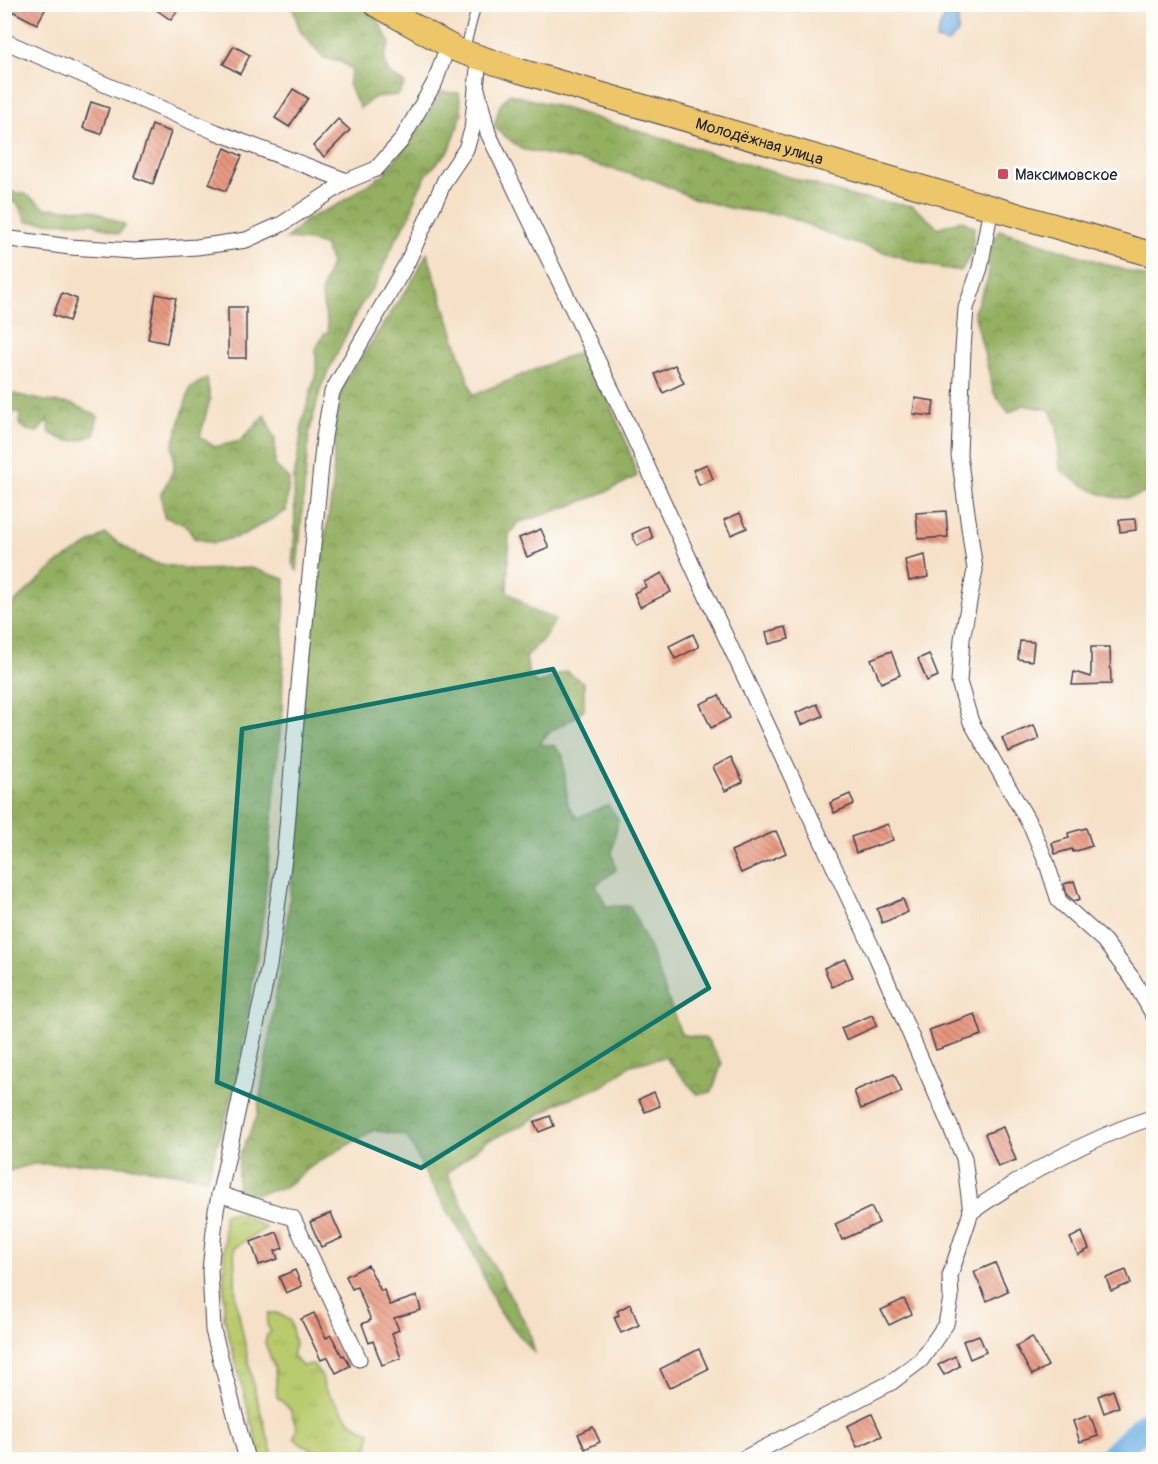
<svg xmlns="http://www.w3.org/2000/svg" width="1158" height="1464" viewBox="0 0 1158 1464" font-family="Pangolin,sans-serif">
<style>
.grass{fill:url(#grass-tufts);stroke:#6e7654;stroke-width:1.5}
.forest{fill:url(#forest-crowns);stroke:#5a684e;stroke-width:1.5}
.water{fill:#71b2e5;stroke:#4a6a90;stroke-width:1.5}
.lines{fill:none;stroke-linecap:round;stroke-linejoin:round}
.river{stroke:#71b2e5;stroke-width:26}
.building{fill:url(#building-back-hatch)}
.service-casing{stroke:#423f50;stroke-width:10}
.minor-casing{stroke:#423f50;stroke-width:17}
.primary-casing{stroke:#423f50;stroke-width:26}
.service{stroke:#fff;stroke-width:8}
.minor{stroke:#fff;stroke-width:15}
.primary{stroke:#ecc669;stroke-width:24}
.marked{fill:#0f766e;fill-opacity:0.2;stroke:#0f766e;stroke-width:4.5;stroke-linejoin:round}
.poi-dot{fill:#d1495b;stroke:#fdfcf7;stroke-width:2}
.labels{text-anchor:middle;stroke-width:6;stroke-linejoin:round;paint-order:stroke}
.street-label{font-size:16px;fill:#22223b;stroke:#fdfcf7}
.poi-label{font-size:16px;fill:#22223b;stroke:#fdfcf7;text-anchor:start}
</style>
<defs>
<pattern id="grass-tufts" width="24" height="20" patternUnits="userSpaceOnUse" patternTransform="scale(1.5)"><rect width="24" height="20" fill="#bacb6d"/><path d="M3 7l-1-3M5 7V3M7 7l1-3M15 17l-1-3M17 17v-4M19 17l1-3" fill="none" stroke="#a0ae5f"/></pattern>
<pattern id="forest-crowns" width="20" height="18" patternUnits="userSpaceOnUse" patternTransform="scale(1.5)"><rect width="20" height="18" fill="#93af60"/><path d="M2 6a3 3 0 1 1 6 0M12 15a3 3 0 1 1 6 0" fill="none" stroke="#788e50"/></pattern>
<pattern id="building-back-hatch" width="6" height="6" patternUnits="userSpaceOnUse" patternTransform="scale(1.5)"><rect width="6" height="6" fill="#e8967e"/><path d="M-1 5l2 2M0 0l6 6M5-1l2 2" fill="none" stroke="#bc7a68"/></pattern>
</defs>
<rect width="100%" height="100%" fill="#fdfcf7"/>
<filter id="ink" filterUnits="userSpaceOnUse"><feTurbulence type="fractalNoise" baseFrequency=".0167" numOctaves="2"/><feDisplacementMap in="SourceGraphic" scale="12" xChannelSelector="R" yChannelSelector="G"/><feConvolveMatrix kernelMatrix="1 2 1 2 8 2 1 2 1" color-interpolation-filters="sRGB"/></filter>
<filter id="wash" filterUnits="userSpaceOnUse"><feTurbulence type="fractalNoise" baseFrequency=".008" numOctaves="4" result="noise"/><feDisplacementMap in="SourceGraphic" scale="24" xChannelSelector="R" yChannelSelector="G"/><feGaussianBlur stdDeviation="1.35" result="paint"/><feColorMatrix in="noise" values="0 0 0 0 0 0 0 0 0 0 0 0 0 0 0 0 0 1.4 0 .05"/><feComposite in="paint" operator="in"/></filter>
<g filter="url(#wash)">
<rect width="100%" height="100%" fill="#f6e1c8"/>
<g class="grass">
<polygon points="240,1213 266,1228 234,1248 236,1300 254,1388 274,1459 261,1459 224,1317 224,1214"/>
<polygon points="268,1313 277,1313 290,1320 295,1344 292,1355 302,1366 313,1364 322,1376 324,1388 350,1421 370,1433 367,1459 315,1459 319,1452 302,1445 294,1438 297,1429 290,1409 277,1397 275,1369 265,1343 267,1335 271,1332 267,1325"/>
</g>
<g class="forest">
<polygon points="358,4 379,22 390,44 384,57 388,72 405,84 398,95 375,97 360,108 348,85 352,69 341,62 324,58 300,31 292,5"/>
<polygon points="441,92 459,93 462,114 450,149 427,174 416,195 410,216 395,241 376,283 359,308 321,387 309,433 297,571 292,563 295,533 294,475 297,463 303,419 316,374 316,349 324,334 329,332 321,293 331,263 324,245 310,241 286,239 307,219 337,205 385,173 419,129"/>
<polygon points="509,94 553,105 858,198 913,206 938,228 961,220 974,227 972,252 961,271 930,266 841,239 799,221 782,215 733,209 690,197 654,180 580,161 521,149 494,127 500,105"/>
<polygon points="4,191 25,194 46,208 92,210 125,225 119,234 92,223 27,222 17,203 5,201"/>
<path d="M 999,230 L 1153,279 L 1153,490 C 1145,493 1135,497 1126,498 C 1102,499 1078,483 1060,470 L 1057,427 L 1050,410 L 1023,405 L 1009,413 L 994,393 L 974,312 L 988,279 L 990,248 Z"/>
<path d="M 427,253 L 473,395 L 586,349 L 627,444 L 637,476 C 599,497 559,511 517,523 L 509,536 L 507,591 L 535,612 L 556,619 L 545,637 L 526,657 L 529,676 L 537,684 L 566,671 L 584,683 L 584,709 C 568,728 552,723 540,744 L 555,746 L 563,756 L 568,805 L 577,818 L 608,805 L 618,819 L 612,852 L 616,870 L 596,885 L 606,906 L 630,906 L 649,947 L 681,1034 L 707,1039 L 722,1063 L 712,1092 L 697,1094 L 665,1057 L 631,1065 L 603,1086 L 558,1103 L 521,1126 L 487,1141 L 447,1173 L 481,1243 L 529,1330 L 535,1354 L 499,1311 L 473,1253 L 425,1173 L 407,1136 L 374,1130 L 316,1163 L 285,1187 L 257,1194 L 237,1192 L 239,1157 L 257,1117 L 286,930 L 304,778 L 301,728 L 310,601 L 324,545 L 333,487 L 336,406 L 346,380 L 415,277 Z"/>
<polygon points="207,378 210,399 200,437 215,447 240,441 265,415 275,440 275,465 289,479 286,511 241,536 214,543 194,538 186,525 164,517 161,494 174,469 173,445 190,388"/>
<path d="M 5,392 L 45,401 L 72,404 L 98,416 L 94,435 C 74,443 69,444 50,433 L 48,419 L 38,432 L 27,430 L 19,425 L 20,413 L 7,411 L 5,413 Z"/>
<polygon points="105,534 139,556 154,563 197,570 251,568 285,579 282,712 264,909 238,1078 207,1178 136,1167 87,1163 33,1164 5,1172 4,623 13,604 56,564"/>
</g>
<polygon class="water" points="958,11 958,33 948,43 936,40 940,27 946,14"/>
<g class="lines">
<polyline class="river" points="1109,1460 1138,1431 1154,1419"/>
</g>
<g id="blocks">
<g class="building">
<polygon points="4,4 39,4 46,8 37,24 4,7"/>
<polygon points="148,4 182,4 171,20"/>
<polygon points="234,46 250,55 240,74 223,64"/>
<polygon points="293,89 308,98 289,127 275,118"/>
<polygon points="91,102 109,108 101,134 83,128"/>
<polygon points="338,119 350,130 324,157 313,146"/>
<polygon points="152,125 171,132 153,184 134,177"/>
<polygon points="225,148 242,156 226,191 209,184"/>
<polygon points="62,293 77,299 69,321 53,315"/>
<polygon points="156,294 176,298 167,343 148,339"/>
<rect x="228" y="307" width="18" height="51"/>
<polygon points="675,365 684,383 663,393 655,374"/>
<polygon points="915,398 934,401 932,416 913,414"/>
<polygon points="707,464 713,479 699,485 693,470"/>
<polygon points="946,511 948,537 918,539 916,513"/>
<polygon points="740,513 747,528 731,535 724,520"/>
<polygon points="1135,519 1136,530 1120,532 1119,520"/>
<polygon points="648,526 653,538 637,546 632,534"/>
<polygon points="541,529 549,548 527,557 519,538"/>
<polygon points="925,555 928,577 909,581 905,560"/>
<polygon points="662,573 671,592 640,607 634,593 646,587 644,582"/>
<polygon points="786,627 789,639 769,644 766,632"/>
<polygon points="693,634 699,647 675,659 669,646"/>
<polygon points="1020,641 1034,642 1032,661 1018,659"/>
<polygon points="1091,647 1110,647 1111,684 1072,685 1074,672 1091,677"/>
<polygon points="891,651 900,675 881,683 871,659"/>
<polygon points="929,654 938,676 927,681 918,659"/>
<polygon points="719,695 730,718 711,728 700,704"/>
<polygon points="817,704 823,716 801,725 796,713"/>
<polygon points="1034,725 1039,739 1008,752 1002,738"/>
<polygon points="731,757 743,782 725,791 713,767"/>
<polygon points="850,794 854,804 834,813 830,803"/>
<polygon points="888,824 893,840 856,853 851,837"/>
<polygon points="1086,828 1092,846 1073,852 1072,849 1055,854 1052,843 1069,838 1068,833"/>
<polygon points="776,831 786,853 741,873 731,851"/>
<polygon points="1074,881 1080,899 1074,901 1067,895 1064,884"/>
<polygon points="903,899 908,912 882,923 877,909"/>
<polygon points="845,959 853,977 832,987 824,968"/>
<polygon points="975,1014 982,1035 936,1050 929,1030"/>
<polygon points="872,1015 877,1026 846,1040 841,1028"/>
<polygon points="894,1074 902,1092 861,1109 854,1091"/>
<polygon points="654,1092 660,1106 645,1112 639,1099"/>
<polygon points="550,1116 554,1126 539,1132 534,1122"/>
<polygon points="1003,1127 1016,1160 998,1167 985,1134"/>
<polygon points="871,1207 879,1223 842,1240 835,1224"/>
<polygon points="331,1213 342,1238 321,1247 310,1222"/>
<polygon points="277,1232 283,1248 275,1251 278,1259 259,1265 251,1242"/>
<polygon points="1082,1232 1089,1249 1078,1255 1070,1238"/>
<polygon points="995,1263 1008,1291 987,1301 974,1272"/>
<polygon points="368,1265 381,1291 384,1290 390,1305 417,1296 421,1310 394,1318 399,1330 392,1333 401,1358 382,1365 373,1341 369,1343 362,1324 371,1320 357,1287 352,1289 346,1276"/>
<polygon points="295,1270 302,1286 286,1293 279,1277"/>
<polygon points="1126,1270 1131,1283 1111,1291 1106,1278"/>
<polygon points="904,1299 912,1314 889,1325 881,1310"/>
<polygon points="630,1304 639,1325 621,1333 614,1317 619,1315 617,1311"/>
<polygon points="314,1313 326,1338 331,1335 342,1356 344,1355 350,1366 336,1373 328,1357 321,1360 301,1319"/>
<polygon points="979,1335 986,1352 970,1359 963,1341"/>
<polygon points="1032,1337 1048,1366 1032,1375 1016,1346"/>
<polygon points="699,1349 708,1369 669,1388 660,1369"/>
<polygon points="955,1356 960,1366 944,1375 938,1365"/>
<polygon points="1113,1390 1119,1407 1104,1413 1098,1396"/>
<polygon points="872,1414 882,1436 857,1447 847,1426"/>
<polygon points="1090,1415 1098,1436 1080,1442 1073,1421"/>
<polygon points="593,1427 600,1442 585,1449 578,1434"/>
</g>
</g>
</g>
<g filter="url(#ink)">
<use href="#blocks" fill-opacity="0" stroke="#423f50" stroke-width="1.5"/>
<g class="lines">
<defs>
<polyline id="service" points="465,49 477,4"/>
<g id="minor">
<polyline points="4,41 216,132 347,181"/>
<polyline points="476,85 488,133 620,407 698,578 877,958 964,1158 971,1212 950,1276 951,1298 946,1324 921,1360 892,1382 741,1460"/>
<polyline points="991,207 980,268 966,308 963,349 959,455 975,570 962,639 959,682 971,722 1032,828 1047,864 1059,901 1104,941 1132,978 1154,1016"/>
<polyline points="4,238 70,247 133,251 197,247 246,240 282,224 347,181 376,169 401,141 435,82 448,45"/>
<polyline points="219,1194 293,1218 359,1359"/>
<path d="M 971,1212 C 1027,1173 1089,1138 1154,1117"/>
<polyline points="247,1460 213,1330 210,1271 216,1210 269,966 285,851 300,674 324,437 332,392 407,263 445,180 466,149 472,130 479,58"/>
</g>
<g id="primary">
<path id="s1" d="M 375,4 L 457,50 L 520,71 L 1154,255"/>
</g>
</defs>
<use href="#service" class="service-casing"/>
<use href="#minor" class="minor-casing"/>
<use href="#primary" class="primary-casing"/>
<use href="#service" class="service"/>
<use href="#minor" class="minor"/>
<use href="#primary" class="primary"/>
</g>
</g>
<path class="marked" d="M 553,669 L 709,988 L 421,1168 L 217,1082 L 242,729 Z"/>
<rect class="poi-dot" x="997" y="168" width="12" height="12" rx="3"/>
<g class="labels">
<g class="street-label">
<text dy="6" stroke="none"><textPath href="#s1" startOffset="410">Молодёжная улица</textPath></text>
</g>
<g class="poi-label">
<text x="1015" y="180">Максимовское</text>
</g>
</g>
<rect width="1158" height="1464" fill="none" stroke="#fdfcf7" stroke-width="24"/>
</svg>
